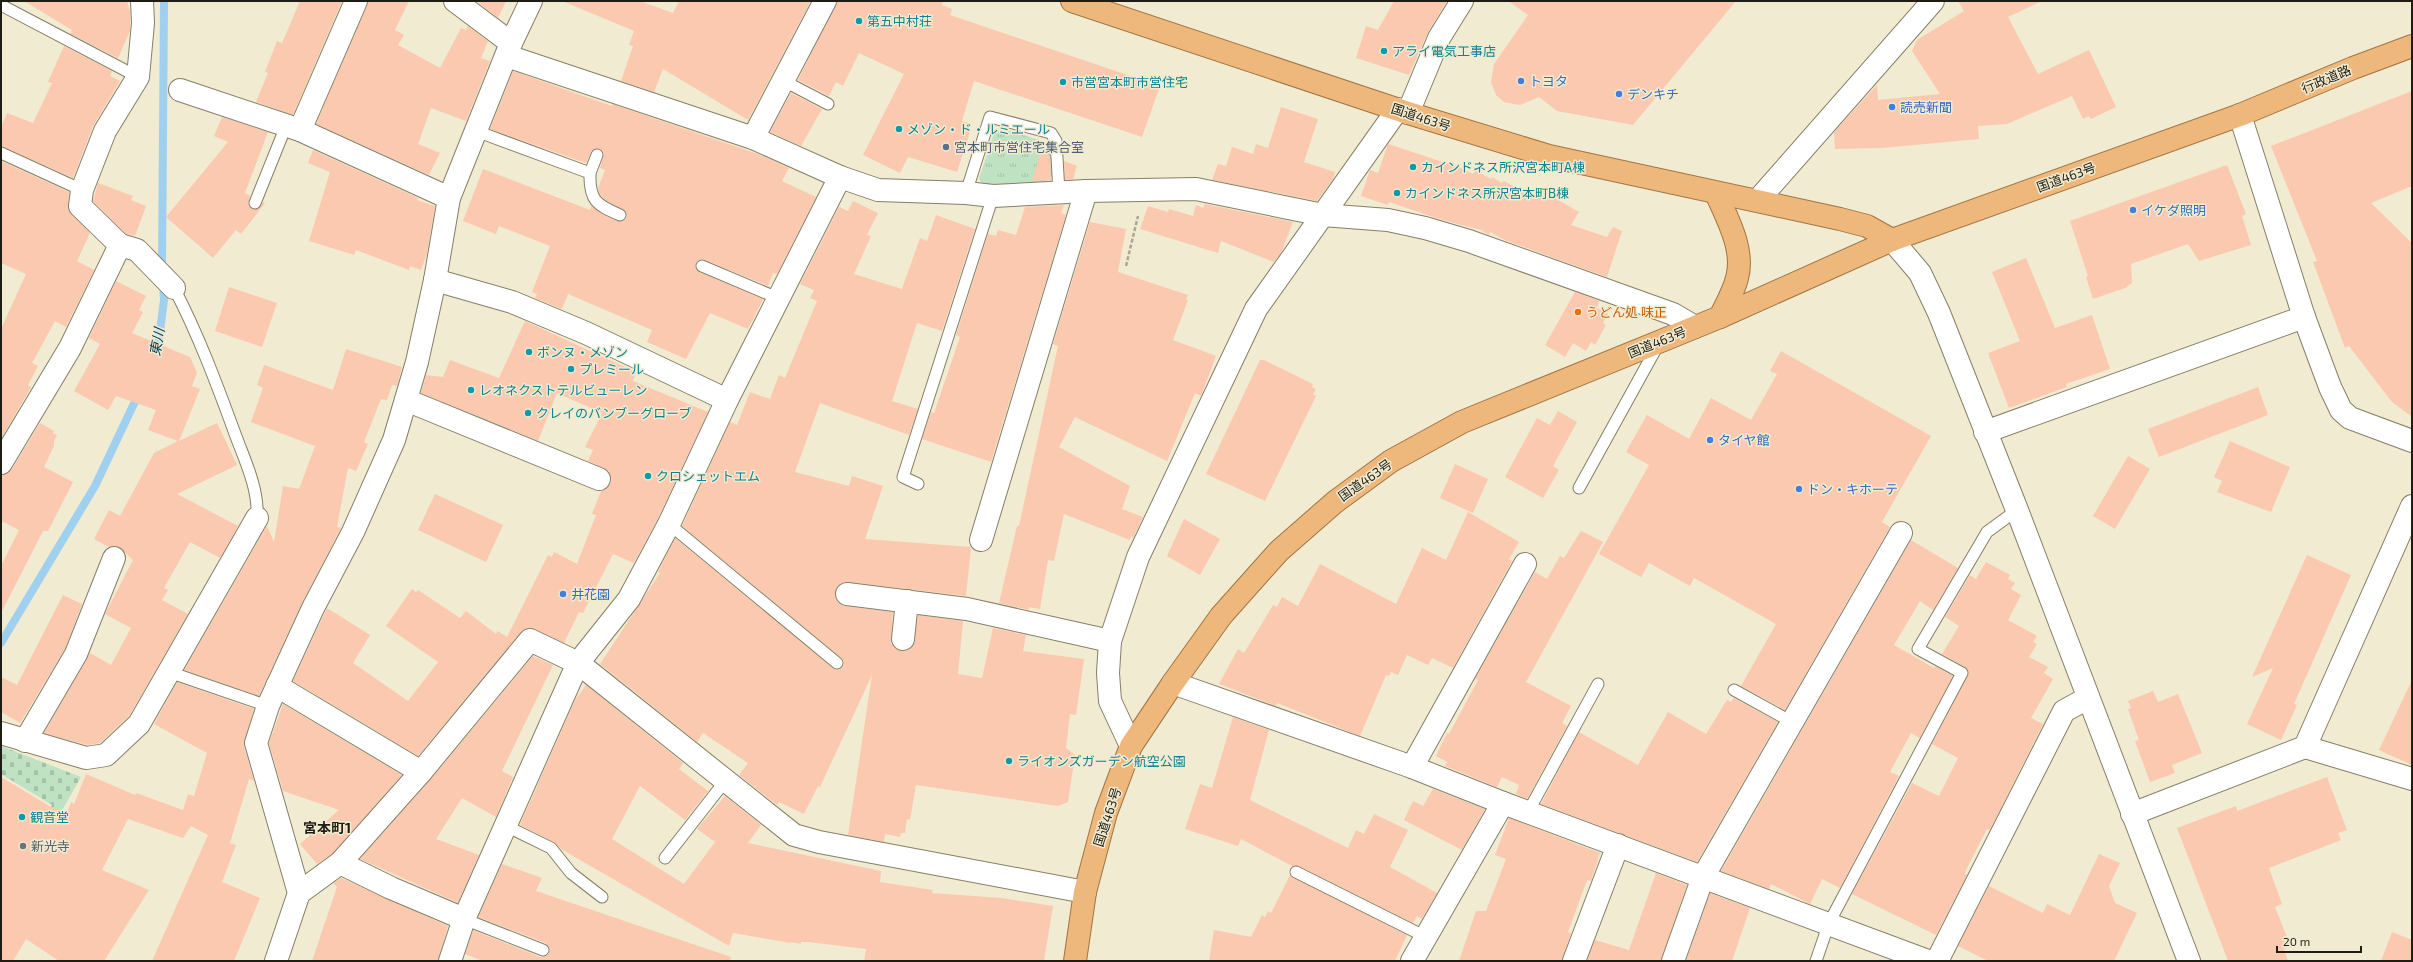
<svg xmlns="http://www.w3.org/2000/svg" width="2413" height="962" viewBox="0 0 2413 962" font-family="'Exo 2','Noto Sans JP',sans-serif">
<style>
.cemetery{fill:url(#cemetery-stones)}
.park{fill:url(#park-tufts)}
.lines{fill:none;stroke-linecap:round;stroke-linejoin:round}
.stream{stroke:#9fd0ef;stroke-width:8}
.building{fill:#fbc9af}
.service-casing{stroke:#857f67;stroke-width:13}
.minor-casing{stroke:#857f67;stroke-width:24}
.tertiary-casing{stroke:#857f67;stroke-width:24}
.trunk-casing{stroke:#a27542;stroke-width:24}
.path{stroke:#aba691;stroke-width:2.5;stroke-dasharray:4 2;stroke-linecap:butt}
.service{stroke:#fff;stroke-width:11}
.minor{stroke:#fff;stroke-width:22}
.tertiary{stroke:#fff;stroke-width:22}
.trunk{stroke:#eeb77c;stroke-width:22}
.culture-dot{fill:#0f9aa8;stroke:#f1ebd1;stroke-width:1.5}
.shop-dot{fill:#3f7fe0;stroke:#f1ebd1;stroke-width:1.5}
.service-dot{fill:#5c6f8a;stroke:#f1ebd1;stroke-width:1.5}
.food-dot{fill:#e8710a;stroke:#f1ebd1;stroke-width:1.5}
.worship-dot{fill:#6b7280;stroke:#f1ebd1;stroke-width:1.5}
.labels{text-anchor:middle;stroke-width:3;stroke-linejoin:round;paint-order:stroke}
.culture-label{font-size:13px;fill:#0d838f;stroke:#f1ebd1;text-anchor:start}
.street-label{font-size:13px;fill:#1f1d13;stroke:#f1ebd1}
.shop-label{font-size:13px;fill:#366cbe;stroke:#f1ebd1;text-anchor:start}
.service-label{font-size:13px;fill:#4e5e75;stroke:#f1ebd1;text-anchor:start}
.food-label{font-size:13px;fill:#c56008;stroke:#f1ebd1;text-anchor:start}
.worship-label{font-size:13px;fill:#5b616d;stroke:#f1ebd1;text-anchor:start}
.water-label{font-size:14px;font-style:italic;fill:#00405e;stroke:#f1ebd1}
.neighbourhood-label{font-size:14px;font-weight:bold;fill:#1f1d13;stroke:#f1ebd1}
</style>
<defs>
<pattern id="cemetery-stones" width="16" height="16" patternUnits="userSpaceOnUse"><rect width="16" height="16" fill="#bee2c2"/><path d="M2 7V4a2 2 0 0 1 4 0v3zM10 15v-3a2 2 0 0 1 4 0v3z" fill="#a3c1a6"/></pattern>
<pattern id="park-tufts" width="24" height="20" patternUnits="userSpaceOnUse"><rect width="24" height="20" fill="#bee2c2"/><path d="M3 7l-1-3M5 7V3M7 7l1-3M15 17l-1-3M17 17v-4M19 17l1-3" fill="none" stroke="#a3c1a6"/></pattern>
</defs>
<rect width="100%" height="100%" fill="#f1ebd1"/>
<polygon class="cemetery" points="1,746 81,777 60,814 1,889 52,805 1,774"/>
<polygon class="park" points="1004,129 1046,142 1051,148 1052,175 1044,184 985,187 979,179 994,133"/>
<g class="lines">
<g class="stream">
<polyline points="162,270 164,1"/>
<polyline points="157,354 164,300 163,282"/>
<polyline points="1,643 95,486 139,393"/>
</g>
</g>
<g class="building">
<polygon points="24,1 127,1 130,12 130,31 118,58 70,34 72,30"/>
<polygon points="300,1 342,1 293,115 256,102 268,73 265,72 277,41 282,43"/>
<polygon points="368,1 409,1 395,30 404,35 398,45 440,68 461,28 466,30 468,26 488,41 481,58 490,61 466,121 431,108 418,144 440,153 429,175 316,124"/>
<polygon points="480,1 506,1 498,18 479,3"/>
<polygon points="562,1 640,1 673,13 679,1 811,1 748,120 663,69 654,92 621,81 633,46 629,45 634,31"/>
<polygon points="837,1 943,1 942,5 952,9 950,15 1160,86 1142,137 974,81 962,121 971,124 968,132 970,132 957,172 908,157 900,173 863,155 904,74 859,53 843,86 836,82 829,96 798,80"/>
<polygon points="1394,1 1447,1 1428,32 1409,75 1356,58 1366,26 1378,30"/>
<polygon points="1508,1 1736,1 1633,125 1557,111 1539,97 1520,105 1514,104 1504,102 1496,95 1491,82 1494,64 1528,15"/>
<polygon points="1958,1 2042,1 2008,17 2038,74 2089,50 2116,107 2091,119 2089,116 2083,119 2072,96 2007,124 1978,126 1979,139 1882,148 1835,149 1834,132 1877,85 1878,100 1940,94 1912,51 1917,40 1964,11"/>
<polygon points="64,46 112,71 110,76 120,81 93,126 73,178 1,146 1,127 7,113 33,123 52,83 48,82"/>
<polygon points="513,71 612,106 612,104 758,154 789,168 782,181 816,197 777,274 773,273 768,286 705,260 701,259 696,263 695,267 699,272 763,299 748,329 710,313 686,359 647,342 652,330 568,294 562,309 535,298 537,294 532,292 550,246 499,226 496,234 463,221 483,169 590,210 591,206 617,221 624,221 627,217 625,211 604,199 599,193 598,188 605,170 600,168 604,154 600,149 592,150 586,163 490,129"/>
<polygon points="2412,91 2412,186 2371,203 2412,243 2412,417 2392,402 2349,346 2345,348 2313,262 2317,261 2271,146"/>
<polygon points="791,93 822,109 801,146 770,132"/>
<polygon points="1281,107 1318,119 1304,162 1335,172 1333,179 1317,201 1212,180 1218,164 1226,166 1232,147 1253,154 1256,144 1268,148"/>
<polygon points="222,117 268,132 245,193 250,196 248,204 252,209 259,209 263,202 265,203 241,234 236,230 213,258 166,217 228,142 214,136"/>
<polygon points="1388,144 1461,168 1473,174 1475,170 1491,179 1492,177 1502,183 1504,181 1532,196 1535,191 1552,200 1553,197 1579,212 1571,225 1607,237 1613,227 1622,231 1607,277 1507,241 1490,232 1489,235 1481,230 1439,219 1389,202 1388,205 1361,196 1370,170 1378,173"/>
<polygon points="313,150 418,198 417,200 435,206 427,254 421,270 410,266 409,270 356,250 354,255 309,241 330,172 308,163"/>
<polygon points="1041,152 1050,156 1051,180 1032,181"/>
<polygon points="1,161 69,192 68,210 90,233 77,261 94,270 66,327 55,321 32,363 38,366 28,385 31,387 1,439 1,329 26,274 1,263"/>
<polygon points="1064,161 1077,166 1073,179 1065,180"/>
<polygon points="2227,165 2246,214 2242,216 2251,245 2199,261 2188,244 2131,264 2132,283 2125,288 2093,299 2086,277 2088,276 2070,221"/>
<polygon points="98,183 133,196 131,200 146,206 135,236 126,234 93,201"/>
<polygon points="853,201 878,213 867,235 871,236 854,274 902,289 920,238 927,241 936,215 975,229 942,331 917,323 892,401 918,409 909,435 820,403 795,472 849,486 852,476 883,486 865,539 971,547 966,596 848,582 837,587 836,599 845,606 893,612 891,644 901,651 908,650 913,646 918,615 963,621 958,674 982,678 993,628 1026,635 1023,651 1084,659 1076,715 1070,714 1066,748 1075,755 1068,802 1058,806 916,785 910,820 907,819 905,833 901,833 900,837 885,834 884,842 848,835 872,675 820,787 818,786 804,814 779,802 777,805 739,775 748,763 703,733 697,742 600,664 660,573 658,572 675,538 833,668 839,670 843,667 844,661 841,658 682,526 730,422 737,425 750,392 770,399 779,375 785,378 817,301 810,298 814,290 800,284 839,207 848,211"/>
<polygon points="1205,204 1293,222 1281,253 1274,262 1221,241 1218,253 1140,229 1148,206 1168,212 1169,209 1193,216 1196,205 1203,208"/>
<polygon points="1064,205 1061,213 1066,215 991,462 922,439 931,412 934,413 960,337 956,335 988,234 996,236 998,230 1016,235 1025,207"/>
<polygon points="1090,222 1126,229 1118,272 1188,295 1186,299 1188,300 1173,340 1216,356 1201,396 1195,393 1167,461 1075,417 1059,447 1130,486 1122,509 1143,517 1133,538 1131,536 1130,540 1064,514 1054,561 1048,560 1040,609 1029,607 1029,610 999,603 1017,526 1019,526 1058,346 1053,344"/>
<polygon points="2026,258 2055,328 2092,315 2110,369 2066,384 2067,387 2009,408 1988,353 2020,341 1992,272"/>
<polygon points="116,281 146,296 139,310 143,312 132,333 190,357 197,373 192,386 200,389 179,441 217,423 237,465 177,494 238,526 220,558 190,542 164,588 168,590 162,600 188,614 129,716 100,743 87,745 44,733 90,653 111,665 131,628 105,614 133,560 119,547 109,547 94,539 109,510 120,516 154,453 178,441 148,430 156,410 116,396 108,410 74,391 100,344 89,338"/>
<polygon points="229,287 277,303 262,347 215,331"/>
<polygon points="1575,292 1599,301 1597,308 1608,314 1603,323 1606,325 1595,345 1591,342 1586,351 1573,343 1565,357 1545,345"/>
<polygon points="525,321 636,372 633,381 708,412 658,518 634,563 613,554 583,613 579,612 564,643 535,629 525,629 521,632 418,756 293,681 327,608 370,635 353,663 408,701 438,662 386,626 412,589 416,592 418,590 460,618 466,611 496,634 498,631 507,637 548,555 552,557 554,552 577,564 596,515 592,514 601,491 611,483 609,471 588,461 593,450 585,447 602,413 557,393 538,441 421,393 426,375 443,377 450,360 499,378"/>
<polygon points="346,349 402,367 397,386 392,385 387,400 381,399 364,442 368,444 356,471 348,468 337,527 341,528 302,603 259,696 184,670 267,526 274,542 283,486 299,489 315,446 251,422 263,388 257,385 264,365 333,390"/>
<polygon points="1781,351 1931,436 1882,522 1890,527 1785,710 1741,686 1776,624 1694,578 1690,586 1649,563 1641,577 1599,554 1649,465 1626,452 1647,415 1689,439 1711,398 1751,420 1777,374 1770,371"/>
<polygon points="1260,360 1264,360 1313,384 1312,387 1316,389 1313,394 1316,396 1265,501 1206,474"/>
<polygon points="2258,387 2268,415 2159,457 2148,429"/>
<polygon points="1558,411 1577,422 1553,466 1559,470 1543,498 1505,477 1537,418 1550,425"/>
<polygon points="40,423 54,431 53,433 57,435 54,441 54,446 44,467 73,482 48,531 43,531 1,613 1,566 19,530 1,521 1,475 12,469"/>
<polygon points="2230,441 2290,467 2271,512 2217,492 2222,481 2214,477"/>
<polygon points="2128,456 2150,469 2115,529 2093,516"/>
<polygon points="1455,464 1488,479 1473,513 1440,498"/>
<polygon points="435,494 503,525 486,562 418,530"/>
<polygon points="1468,512 1519,542 1509,559 1512,561 1453,668 1432,658 1428,665 1407,655 1398,675 1391,672 1389,676 1386,675 1360,736 1277,703 1276,706 1219,684 1238,649 1244,653 1273,605 1277,607 1282,597 1298,606 1320,564 1396,604 1422,548 1446,560"/>
<polygon points="1184,519 1220,539 1200,575 1167,556"/>
<polygon points="1581,531 1603,542 1526,682 1571,706 1562,723 1567,726 1527,799 1516,794 1519,785 1502,777 1497,787 1445,766 1447,762 1436,756 1447,733 1449,734 1478,680 1475,679 1535,572 1547,579 1560,556 1564,558"/>
<polygon points="1911,540 1958,568 1933,610 1920,601 1894,645 1934,668 1935,666 1953,676 1920,738 1911,733 1890,772 1899,776 1840,888 1822,879 1810,904 1771,884 1769,889 1721,871"/>
<polygon points="2307,555 2351,575 2294,704 2297,705 2281,740 2247,724 2273,668 2252,677"/>
<polygon points="1986,562 2010,575 2008,579 2015,583 2011,589 2021,595 2008,620 2037,636 2033,642 2037,644 2029,657 2048,667 2044,673 2053,679 2031,718 2043,724 1990,830 1987,829 1967,868 1965,873 1967,875 1936,935 1852,894 1912,783 1939,796 1958,758 1932,744 1969,673 1965,667 1942,654 1959,626 1945,617 1970,575 1976,579"/>
<polygon points="63,595 82,604 65,649 20,723 1,712 1,677 17,685"/>
<polygon points="533,656 553,665 502,771 513,777 496,817 462,798 436,839 479,855 458,903 360,859 430,780"/>
<polygon points="2412,680 2412,765 2379,750"/>
<polygon points="177,682 254,709 244,746 254,781 249,779 230,843 236,845 222,882 260,898 234,961 152,961 208,835 191,826 183,838 128,819 102,870 149,890 104,961 59,961 26,939 13,961 1,961 1,777 66,816 71,802 74,804 86,774 135,795 136,793 183,810 188,794 194,796 207,753 154,724"/>
<polygon points="586,685 683,763 679,769 708,791 685,820 640,786 612,839 684,884 715,842 697,829 725,796 761,825 748,843 881,871 880,882 933,890 932,893 1001,898 1053,906 1044,961 864,961 866,949 808,942 801,942 801,944 791,942 791,943 733,933 729,946 561,849 554,842 520,825 575,700"/>
<polygon points="2153,691 2158,702 2178,694 2202,753 2172,765 2175,773 2150,782 2135,741 2139,740 2128,709 2131,708 2128,701"/>
<polygon points="1734,698 1778,722 1697,862 1541,804 1579,732 1638,765 1668,712 1706,734 1727,700 1731,702"/>
<polygon points="283,704 402,775 332,854 317,864 300,844 339,810 283,791 269,743"/>
<polygon points="1233,717 1269,730 1250,800 1348,848 1356,830 1364,834 1374,814 1408,830 1390,867 1437,893 1422,919 1417,916 1413,923 1299,866 1292,866 1241,839 1238,846 1185,829 1200,784 1212,788"/>
<polygon points="2327,777 2347,830 2338,833 2341,840 2269,868 2282,904 2275,907 2291,947 2284,949 2288,961 2228,961 2177,828 2236,806 2237,811"/>
<polygon points="1433,789 1485,809 1462,850 1404,820 1413,801 1423,806"/>
<polygon points="1509,818 1600,853 1591,881 1587,880 1568,932 1571,933 1562,961 1459,961 1476,911 1486,911 1506,859 1495,855"/>
<polygon points="2099,854 2120,863 2109,886 2115,903 2137,913 2114,961 1988,961 1958,946 1989,886 2043,913 2047,904 2070,915"/>
<polygon points="502,864 542,878 536,891 731,957 730,961 483,961 465,954 473,930 540,957 544,957 549,953 550,949 546,943 478,917"/>
<polygon points="1656,873 1687,885 1661,961 1587,961 1595,940 1629,950"/>
<polygon points="1290,875 1407,935 1395,961 1209,961 1214,930 1251,937 1262,915 1265,917 1268,911 1271,913"/>
<polygon points="341,878 448,926 438,961 312,961 337,887 333,883"/>
<polygon points="1710,893 1750,908 1732,961 1686,961"/>
<polygon points="2392,932 2412,940 2412,961 2381,961"/>
</g>
<g class="lines">
<defs>
<g id="service">
<polyline points="1,5 138,77"/>
<polyline points="784,81 828,104"/>
<path d="M 476,131 L 590,173 C 589,201 597,205 620,215"/>
<polyline points="1,153 82,190"/>
<polyline points="590,173 597,155"/>
<polyline points="966,193 990,117 1051,133 1056,141 1059,192"/>
<polyline points="255,203 286,126"/>
<polyline points="702,266 780,299"/>
<path d="M 174,288 C 198,334 216,382 234,431 C 244,459 259,488 257,518"/>
<polyline points="918,484 903,477 993,196"/>
<polyline points="1579,488 1658,345"/>
<polyline points="669,524 837,663"/>
<polyline points="169,672 268,706"/>
<polyline points="1734,690 1792,722"/>
<polyline points="1528,812 1598,684"/>
<polyline points="504,825 551,848 571,873 602,897"/>
<polyline points="665,858 726,780"/>
<polyline points="1296,872 1426,937"/>
<polyline points="464,919 543,950"/>
<polyline points="1816,961 1829,923 1962,673 1918,649 1987,532 2017,510"/>
</g>
<g id="minor">
<polyline points="455,1 511,43"/>
<polyline points="507,56 753,138 840,177 878,190 966,193 993,196 1086,191 1196,189 1323,215 1388,220 1425,228 1469,241 1673,314 1695,327"/>
<polyline points="180,90 300,130 449,198"/>
<polyline points="1408,113 1439,38 1462,1"/>
<polyline points="2240,115 2304,317 2330,387 2341,410 2350,418 2412,441"/>
<polyline points="300,130 356,1"/>
<polyline points="753,138 825,1"/>
<polyline points="1758,200 1933,1"/>
<polyline points="120,245 137,250 174,288"/>
<polyline points="435,280 512,302 586,333 727,400"/>
<polyline points="406,400 599,479"/>
<polyline points="1985,432 2304,317"/>
<polyline points="1,463 70,348 120,245 80,206 82,190 105,131 138,77 143,23 142,1"/>
<polyline points="981,540 1086,191"/>
<polyline points="847,594 967,609 1110,641"/>
<polyline points="903,639 907,601"/>
<polyline points="1173,683 1412,767 1503,803 1928,961"/>
<polyline points="277,686 421,772"/>
<polyline points="1,733 86,758 106,755 139,724 257,518"/>
<polyline points="25,741 76,654 114,558"/>
<polyline points="1131,746 1110,701 1108,673 1110,641 1138,557 1256,309 1398,109"/>
<polyline points="2305,747 2412,779"/>
<polyline points="1412,767 1525,564"/>
<polyline points="2132,814 2305,747 2412,506"/>
<polyline points="340,863 391,888 464,919 578,663 629,599 669,524 727,400 840,177"/>
<polyline points="299,893 340,863 421,772 530,640 578,663 794,835 819,842 1085,892"/>
<polyline points="276,961 299,893 256,743 268,706 313,608 353,532 394,440 417,362 435,280 449,198 511,43 531,1"/>
<polyline points="450,961 464,919"/>
<polyline points="1412,961 1503,803"/>
<polyline points="1574,961 1618,845"/>
<polyline points="1673,961 1703,877 1901,533"/>
<polyline points="1937,961 2064,711 2088,698"/>
</g>
<polyline id="tertiary" points="1892,240 1920,273 1939,313 2017,510 2189,961"/>
<g id="trunk">
<polyline points="1072,1 1408,113 1549,156 1840,219 1867,226 1892,240"/>
<path d="M 1716,193 C 1727,218 1745,250 1737,278 C 1734,291 1726,305 1720,317"/>
<polyline points="1075,961 1085,892 1106,813 1131,746 1173,683 1221,616 1279,551 1335,502 1391,461 1462,422 1720,317 1892,240 2240,115 2353,68 2412,46"/>
</g>
</defs>
<use href="#service" class="service-casing"/>
<use href="#minor" class="minor-casing"/>
<use href="#tertiary" class="tertiary-casing"/>
<use href="#trunk" class="trunk-casing"/>
<polyline class="path" points="1126,266 1138,216"/>
<use href="#service" class="service"/>
<use href="#minor" class="minor"/>
<use href="#tertiary" class="tertiary"/>
<use href="#trunk" class="trunk"/>
</g>
<g class="culture-dot">
<circle cx="859" cy="21" r="4"/>
<circle cx="1384" cy="51" r="4"/>
<circle cx="1063" cy="82" r="4"/>
<circle cx="899" cy="129" r="4"/>
<circle cx="1413" cy="167" r="4"/>
<circle cx="1397" cy="193" r="4"/>
<circle cx="529" cy="352" r="4"/>
<circle cx="571" cy="369" r="4"/>
<circle cx="471" cy="390" r="4"/>
<circle cx="528" cy="413" r="4"/>
<circle cx="648" cy="476" r="4"/>
<circle cx="1009" cy="761" r="4"/>
<circle cx="22" cy="817" r="4"/>
</g>
<g class="shop-dot">
<circle cx="1521" cy="81" r="4"/>
<circle cx="1619" cy="94" r="4"/>
<circle cx="1892" cy="107" r="4"/>
<circle cx="2133" cy="210" r="4"/>
<circle cx="1710" cy="440" r="4"/>
<circle cx="1799" cy="489" r="4"/>
<circle cx="563" cy="594" r="4"/>
</g>
<circle class="service-dot" cx="946" cy="147" r="4"/>
<circle class="food-dot" cx="1578" cy="312" r="4"/>
<circle class="worship-dot" cx="23" cy="846" r="4"/>
<g class="labels">
<g class="culture-label">
<text x="867" y="26">第五中村荘</text>
<text x="1392" y="56">アライ電気工事店</text>
<text x="1071" y="87">市営宮本町市営住宅</text>
<text x="907" y="134">メゾン・ド・ルミエール</text>
<text x="1421" y="172">カインドネス所沢宮本町A棟</text>
<text x="1405" y="198">カインドネス所沢宮本町B棟</text>
<text x="537" y="357">ボンヌ・メゾン</text>
<text x="579" y="374">プレミール</text>
<text x="479" y="395">レオネクストテルビューレン</text>
<text x="536" y="418">クレイのバンブーグローブ</text>
<text x="656" y="481">クロシェットエム</text>
<text x="1017" y="766">ライオンズガーデン航空公園</text>
<text x="30" y="822">観音堂</text>
</g>
<g class="street-label">
<text transform="translate(2326 79) rotate(-23)" y="5">行政道路</text>
<text transform="translate(1421 117) rotate(18)" y="5">国道463号</text>
<text transform="translate(2066 177) rotate(-20)" y="5">国道463号</text>
<text transform="translate(1657 342) rotate(-22)" y="5">国道463号</text>
<text transform="translate(1365 480) rotate(-35)" y="5">国道463号</text>
<text transform="translate(1107 817) rotate(-72)" y="5">国道463号</text>
</g>
<g class="shop-label">
<text x="1529" y="86">トヨタ</text>
<text x="1627" y="99">デンキチ</text>
<text x="1900" y="112">読売新聞</text>
<text x="2141" y="215">イケダ照明</text>
<text x="1718" y="445">タイヤ館</text>
<text x="1807" y="494">ドン・キホーテ</text>
<text x="571" y="599">井花園</text>
</g>
<g class="service-label">
<text x="954" y="152">宮本町市営住宅集合室</text>
</g>
<g class="food-label">
<text x="1586" y="317">うどん処 味正</text>
</g>
<g class="worship-label">
<text x="31" y="851">新光寺</text>
</g>
<g class="water-label">
<text transform="translate(157 342) rotate(-80)" y="5">東川</text>
</g>
<g class="neighbourhood-label">
<text x="327" y="833">宮本町1</text>
</g>
</g>
<rect width="2413" height="962" fill="none" stroke="#1f1d13" stroke-width="4"/>
<path d="M2277 946v6h84v-6" fill="none" stroke="#1f1d13" stroke-width="2"/>
<text x="2283" y="946" font-size="12" fill="#1f1d13" stroke="#f1ebd1" stroke-width="3" paint-order="stroke">20 m</text>
</svg>
